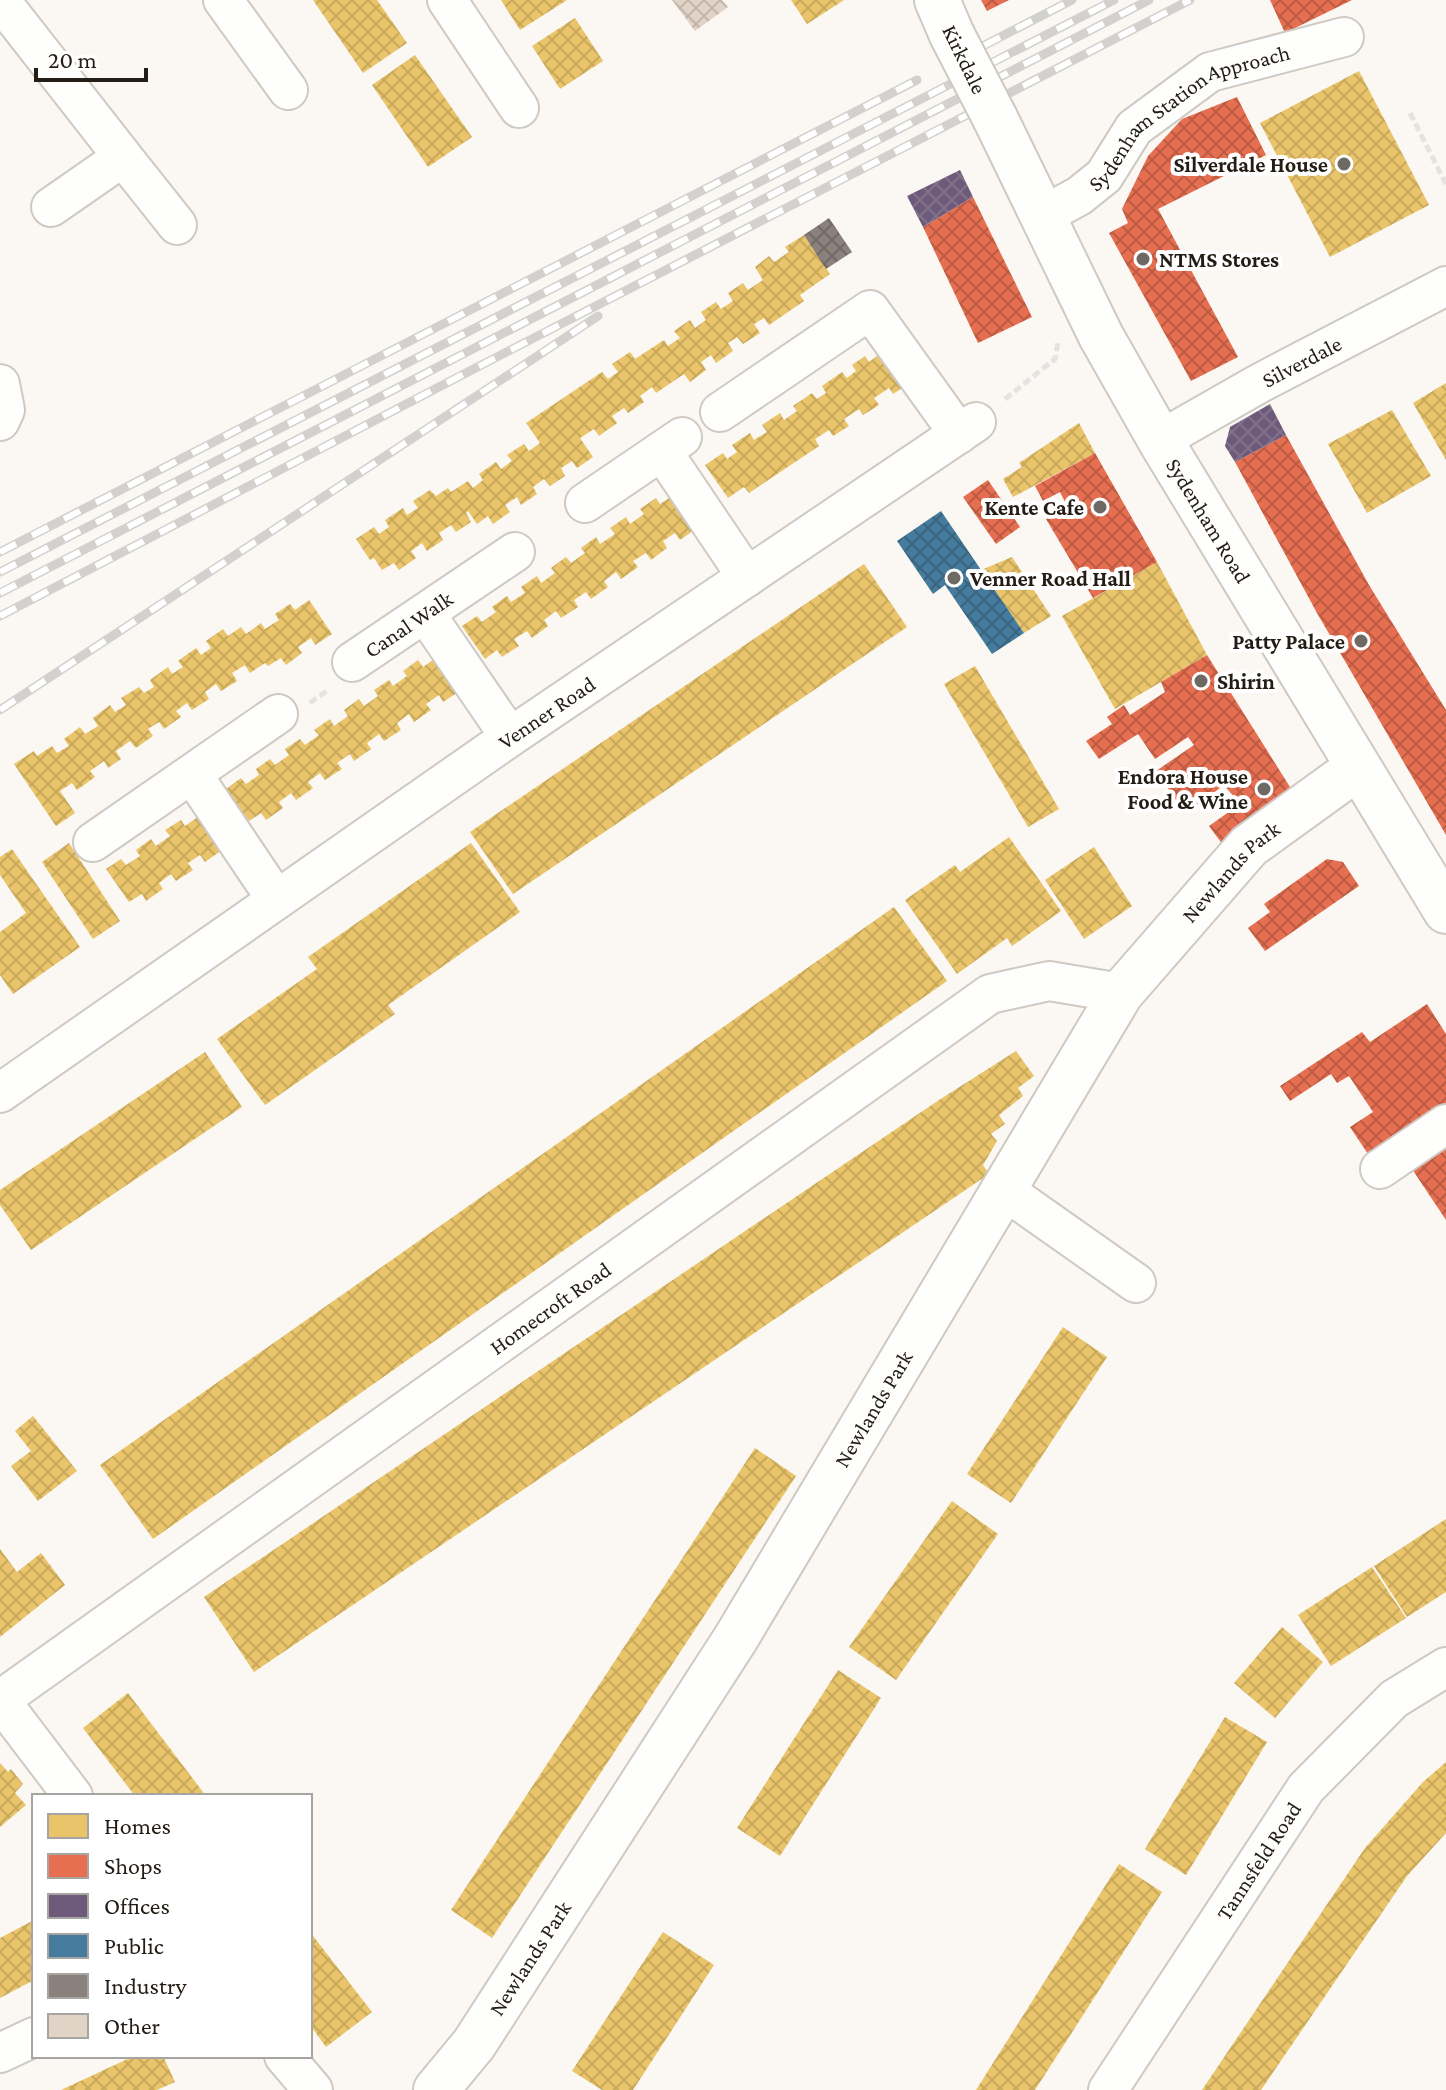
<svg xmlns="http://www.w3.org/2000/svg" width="1446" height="2090" viewBox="0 0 1446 2090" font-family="'Crimson Pro',serif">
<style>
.homes{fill:url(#homes-cross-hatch)}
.shops{fill:url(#shops-cross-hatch)}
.offices{fill:url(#offices-cross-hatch)}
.public{fill:url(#public-cross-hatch)}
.industry{fill:url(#industry-cross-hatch)}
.building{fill:url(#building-cross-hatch)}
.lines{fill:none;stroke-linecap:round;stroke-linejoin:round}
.minor-casing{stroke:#cec9c3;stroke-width:42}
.major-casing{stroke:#cec9c3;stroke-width:48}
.path{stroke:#e4e3e1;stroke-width:5;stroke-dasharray:8 4;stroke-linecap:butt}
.minor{stroke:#fefefd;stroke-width:38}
.major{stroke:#fefefd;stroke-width:44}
.rail-casing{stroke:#d2d1cf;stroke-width:9}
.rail{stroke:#fff;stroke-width:6;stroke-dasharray:18;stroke-linecap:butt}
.major-bridge-casing{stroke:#cec9c3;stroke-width:48;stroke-linecap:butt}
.major-bridge{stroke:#fefefd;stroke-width:44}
.poi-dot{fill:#6f6963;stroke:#fff;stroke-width:3}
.labels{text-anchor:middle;stroke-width:8;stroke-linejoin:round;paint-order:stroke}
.street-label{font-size:22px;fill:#241d16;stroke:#fff}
.poi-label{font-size:22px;font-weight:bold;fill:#241d16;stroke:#fff;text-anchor:end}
</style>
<defs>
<pattern id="homes-cross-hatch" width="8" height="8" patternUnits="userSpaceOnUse" patternTransform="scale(2)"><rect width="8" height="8" fill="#e9c46a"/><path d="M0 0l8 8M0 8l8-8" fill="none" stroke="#c8a85b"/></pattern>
<pattern id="shops-cross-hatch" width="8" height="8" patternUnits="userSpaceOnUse" patternTransform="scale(2)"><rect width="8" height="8" fill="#e76f51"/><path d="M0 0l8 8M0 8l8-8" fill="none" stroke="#bb5b42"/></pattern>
<pattern id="offices-cross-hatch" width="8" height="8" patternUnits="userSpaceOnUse" patternTransform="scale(2)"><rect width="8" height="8" fill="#6d597a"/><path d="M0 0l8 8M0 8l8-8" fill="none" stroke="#81728a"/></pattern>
<pattern id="public-cross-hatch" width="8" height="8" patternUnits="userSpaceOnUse" patternTransform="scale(2)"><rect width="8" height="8" fill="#457b9d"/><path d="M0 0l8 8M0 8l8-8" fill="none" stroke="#39647f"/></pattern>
<pattern id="industry-cross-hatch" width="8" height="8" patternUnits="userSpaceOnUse" patternTransform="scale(2)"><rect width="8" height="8" fill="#8a817c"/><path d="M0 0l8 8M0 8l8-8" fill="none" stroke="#716965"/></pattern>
<pattern id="building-cross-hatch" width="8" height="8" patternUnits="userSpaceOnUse" patternTransform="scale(2)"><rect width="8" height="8" fill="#e1d4c6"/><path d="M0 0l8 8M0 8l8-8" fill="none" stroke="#c1b6a9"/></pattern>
</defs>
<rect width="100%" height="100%" fill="#fbf7f2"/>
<g class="homes">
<polygon points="313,0 377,0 407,43 363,73"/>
<polygon points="501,0 567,0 520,30"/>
<polygon points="791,0 844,0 807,24"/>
<polygon points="575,18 603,61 560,89 532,46"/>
<polygon points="415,55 472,137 428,167 372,85"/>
<polygon points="1359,71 1429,205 1330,257 1260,123"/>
<polygon points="804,235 830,274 800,295 804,301 769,325 764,318 754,324 760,333 743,344 737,337 728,343 733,351 716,363 711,355 701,362 706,370 690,382 684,374 656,393 652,387 640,396 644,402 628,413 624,408 612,416 617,423 599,436 594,429 580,438 593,457 577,468 572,461 561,468 565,476 550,486 544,479 533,487 537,494 521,505 517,497 505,505 510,512 493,524 488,516 477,524 468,511 466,513 471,522 456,532 451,525 439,533 443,540 427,551 422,543 411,551 416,558 399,570 394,563 382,570 374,558 370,560 356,539 374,527 379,534 389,527 385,520 403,508 407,515 418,508 413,501 430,490 436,496 448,488 451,492 468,481 473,488 483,480 479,474 496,462 501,469 512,461 507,455 524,444 529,451 540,443 526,423 602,372 608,379 618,372 612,364 630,352 635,359 664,340 668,346 680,338 674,331 690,320 695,328 706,320 701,312 716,302 721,309 733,301 728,293 743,283 748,290 763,280 755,267 769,256 774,262 789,252 785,247"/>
<polygon points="884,351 907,385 893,394 889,388 874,398 879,405 863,415 859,409 844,419 849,426 833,436 829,430 815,439 819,446 749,493 744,487 728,498 705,465 723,453 727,459 737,452 732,445 750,433 754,440 767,432 762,425 780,413 784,420 797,411 793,406 812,393 817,399 826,393 822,386 842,372 847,378 856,371 852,365 865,356 869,362"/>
<polygon points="1446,383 1446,460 1413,403"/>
<polygon points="1392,410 1431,476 1367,513 1328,444"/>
<polygon points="1079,423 1095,453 1013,497 1003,479 1022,467 1019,463"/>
<polygon points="674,495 697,528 680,540 675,533 663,541 667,548 651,560 646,553 633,561 638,567 621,579 616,572 604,581 608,587 591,599 586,592 574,600 578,607 561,618 556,611 544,620 548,626 532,638 527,631 514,639 519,646 502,657 497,650 485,659 462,626 477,616 482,622 496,612 492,607 507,596 511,602 525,593 521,587 537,576 541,583 555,573 551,568 566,557 571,563 585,553 581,548 596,537 600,544 615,534 610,528 626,517 630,524 644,514 640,509 656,498 660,504"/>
<polygon points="1012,557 1051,616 1024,633 981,570"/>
<polygon points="1157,562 1207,655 1115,709 1062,616"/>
<polygon points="864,564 907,627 513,894 470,832"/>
<polygon points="309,600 332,634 315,645 311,638 298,647 302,653 286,665 281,658 268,666 265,663 250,673 245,665 232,673 237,681 221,691 216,684 205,692 209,699 192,710 187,703 176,711 181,717 164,729 159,722 148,729 153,736 136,748 130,741 116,751 121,759 108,768 104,761 90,771 95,777 77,790 72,783 60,791 75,813 56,826 14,764 34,751 37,756 52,746 57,753 69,746 64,739 80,727 85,734 98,726 93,718 110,705 115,712 126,705 121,698 139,687 144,693 154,687 150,680 168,667 172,674 183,667 178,661 196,648 201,655 211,648 206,641 223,629 228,636 241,627 246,634 261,623 265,629 279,620 275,614 290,604 295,610"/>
<polygon points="437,657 460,691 443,702 439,695 426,704 431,710 414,722 409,714 397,723 401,730 384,741 379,734 367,743 371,749 354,761 350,754 337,763 342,769 325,780 320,773 308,782 313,788 296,800 291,793 279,802 283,808 266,820 261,813 249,821 226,789 241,778 246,784 259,775 256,769 270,759 275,765 289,755 285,749 300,739 305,745 319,735 314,730 330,719 334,726 348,716 344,710 359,699 364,706 378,696 374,690 389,680 393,686 407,676 403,671 418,660 423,667"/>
<polygon points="975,666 1059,809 1028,827 944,684"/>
<polygon points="199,816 222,850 205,862 200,855 188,863 193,870 176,881 171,874 159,883 163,889 146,901 142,894 129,902 106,869 121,859 126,865 140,856 136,850 151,839 156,846 170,836 165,830 181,820 185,826"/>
<polygon points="1009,837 1061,911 1012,946 1007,938 957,974 905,900 955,865 960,872"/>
<polygon points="69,843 120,921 93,939 42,862"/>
<polygon points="471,843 520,912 388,1005 395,1014 265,1105 217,1039 317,969 308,957"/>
<polygon points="1094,847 1132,906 1084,939 1045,880"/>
<polygon points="12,849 80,947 13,994 0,975 0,932 26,913 0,875 0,857"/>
<polygon points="894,907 947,981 153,1539 100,1465"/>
<polygon points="1016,1051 1034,1076 1018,1088 1023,1096 999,1115 1005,1124 991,1134 997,1141 983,1165 989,1174 254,1672 204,1597 939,1100"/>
<polygon points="205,1052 242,1107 31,1250 0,1205 0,1190"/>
<polygon points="1063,1327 1107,1357 1011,1503 967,1474"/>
<polygon points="33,1416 77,1471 38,1501 11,1466 31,1451 15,1431"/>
<polygon points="755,1448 796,1476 492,1938 451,1910"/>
<polygon points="952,1501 998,1534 896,1680 849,1647"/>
<polygon points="1446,1519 1446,1592 1407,1617 1374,1566"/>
<polygon points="0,1549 17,1572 41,1553 65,1585 0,1637"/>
<polygon points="1372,1567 1406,1618 1331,1666 1298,1615"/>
<polygon points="1282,1627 1323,1662 1275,1718 1234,1683"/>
<polygon points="838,1670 881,1698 780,1856 737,1828"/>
<polygon points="128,1693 206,1796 135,1796 83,1728"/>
<polygon points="1225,1717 1267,1742 1186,1875 1145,1849"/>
<polygon points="1446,1762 1446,1833 1407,1876 1261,2090 1202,2090 1365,1848 1423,1782"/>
<polygon points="0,1763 8,1772 11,1769 23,1784 15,1793 26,1805 0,1827"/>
<polygon points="1119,1864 1162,1892 1035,2090 976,2090"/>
<polygon points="34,1920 34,1980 0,1998 0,1938"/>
<polygon points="310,1932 372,2012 326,2047 310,2025"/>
<polygon points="663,1932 714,1965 633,2090 602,2090 572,2071"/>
<polygon points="134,2056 163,2056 175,2082 157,2090 61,2090"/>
</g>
<g class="shops">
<polygon points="981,0 1009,0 987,11"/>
<polygon points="1270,0 1352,0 1285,33"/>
<polygon points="1237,97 1266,155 1158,209 1238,357 1191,381 1109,233 1128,223 1122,209 1148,156 1182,119"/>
<polygon points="973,197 1032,317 978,343 923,227"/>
<polygon points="1286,435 1369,585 1446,710 1446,835 1317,613 1235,462"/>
<polygon points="1095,453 1157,562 1093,598 1046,519 1067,506 1060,492 1043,501 1035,486"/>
<polygon points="988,480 1020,527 996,544 963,497"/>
<polygon points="1207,655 1290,787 1289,796 1223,845 1209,826 1240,804 1224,785 1197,805 1187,791 1176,800 1156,771 1194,745 1188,737 1155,759 1138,734 1099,759 1086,741 1112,724 1107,717 1124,705 1130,715 1165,692 1161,682"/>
<polygon points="1327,859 1343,862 1359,886 1265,951 1248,928 1270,912 1264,904"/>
<polygon points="1427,1004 1446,1034 1446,1103 1368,1154 1350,1127 1373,1112 1349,1076 1337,1083 1331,1074 1290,1101 1280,1086 1362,1032 1370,1042"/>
<polygon points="1446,1137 1446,1220 1408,1163"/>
</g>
<g class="offices">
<polygon points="960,170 973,197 923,227 907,196"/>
<polygon points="1270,404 1286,435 1235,462 1225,446 1230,427"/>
</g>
<polygon class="public" points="941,511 1024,633 992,654 945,585 933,594 897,541"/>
<polygon class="industry" points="829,218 852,252 826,269 804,235"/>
<polygon class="building" points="672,0 722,0 728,7 695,31"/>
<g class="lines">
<defs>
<g id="minor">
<polyline points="0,0 123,157"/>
<polyline points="223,0 288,90"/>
<polyline points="447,0 519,108"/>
<polyline points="51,207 123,157 177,225"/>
<path id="s1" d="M 1044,215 L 1079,196 L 1104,176 L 1134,128 L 1210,72 L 1344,37"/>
<polyline points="0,384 5,410 0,421"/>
<polyline points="720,412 870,310 959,434"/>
<path id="s2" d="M 1160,440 L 1260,383 L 1446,286"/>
<polyline points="662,451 747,577"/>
<polyline points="585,503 682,437"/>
<polyline points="425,613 510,737"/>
<path id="s3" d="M 352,662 L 515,552"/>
<polyline points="192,774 276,899"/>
<polyline points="93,842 278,714"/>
<path id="s4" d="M 0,1093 L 510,737 L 976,422"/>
<polyline points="1380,1169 1446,1124"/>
<polyline points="1004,1190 1136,1283"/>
<path id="s5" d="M 73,1796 L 0,1700 L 990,994 L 1049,981 L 1121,993"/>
<polyline points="0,2053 34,2037"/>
<polyline points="284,2056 313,2090"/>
<path id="s6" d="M 1108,2090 L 1306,1788 L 1394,1699 L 1446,1667"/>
</g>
<g id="major">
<polyline points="937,0 952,35"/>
<path id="s7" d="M 995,118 L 1101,336 L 1160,440 L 1446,911"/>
<path id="s8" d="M 436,2090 L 474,2044 L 736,1638 L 1121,993 L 1249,846 L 1357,768"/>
</g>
</defs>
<use href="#minor" class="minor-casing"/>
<use href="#major" class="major-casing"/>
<g class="path">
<polyline points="1410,113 1446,184"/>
<polyline points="1005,399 1055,359 1058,342"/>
<polyline points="310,703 328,690"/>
</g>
<use href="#minor" class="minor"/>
<use href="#major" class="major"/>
<defs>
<g id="rail">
<polyline points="952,62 1072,0"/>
<polyline points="0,552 917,80"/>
<polyline points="0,572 1114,0"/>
<polyline points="0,593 1149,0"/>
<polyline points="0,616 460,376 1190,0"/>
<polyline points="0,710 598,316"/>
</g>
</defs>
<use href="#rail" class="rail-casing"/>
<use href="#rail" class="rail"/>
<defs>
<polyline id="major-bridge" points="952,35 995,118"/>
</defs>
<use href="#major-bridge" class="major-bridge-casing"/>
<use href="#major-bridge" class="major-bridge"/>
</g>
<g class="poi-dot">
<circle cx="1344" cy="164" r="8"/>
<circle cx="1143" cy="259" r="8"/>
<circle cx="1100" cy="507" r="8"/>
<circle cx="954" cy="578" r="8"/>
<circle cx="1361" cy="641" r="8"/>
<circle cx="1201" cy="681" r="8"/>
<circle cx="1264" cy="789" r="8"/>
</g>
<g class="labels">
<g class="street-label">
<text transform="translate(965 59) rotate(64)" y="8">Kirkdale</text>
<text dy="8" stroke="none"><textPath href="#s1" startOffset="180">Sydenham Station Approach</textPath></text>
<text dy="8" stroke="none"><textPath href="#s2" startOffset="162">Silverdale</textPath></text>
<text dy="8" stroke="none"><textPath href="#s7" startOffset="456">Sydenham Road</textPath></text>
<text dy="8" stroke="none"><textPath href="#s3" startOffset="68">Canal Walk</textPath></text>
<text dy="8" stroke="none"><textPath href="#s4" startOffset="666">Venner Road</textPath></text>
<text dy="8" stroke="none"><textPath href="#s8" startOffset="1458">Newlands Park</textPath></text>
<text dy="8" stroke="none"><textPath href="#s5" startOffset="796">Homecroft Road</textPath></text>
<text dy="8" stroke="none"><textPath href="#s8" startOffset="810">Newlands Park</textPath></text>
<text dy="8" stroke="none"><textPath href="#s6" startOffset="274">Tannsfeld Road</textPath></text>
<text dy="8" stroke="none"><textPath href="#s8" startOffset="162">Newlands Park</textPath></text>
</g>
<g class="poi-label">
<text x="1328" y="172">Silverdale House</text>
<text x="1159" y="267" text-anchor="start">NTMS Stores</text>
<text x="1084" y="515">Kente Cafe</text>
<text x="970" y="586" text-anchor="start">Venner Road Hall</text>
<text x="1345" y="649">Patty Palace</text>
<text x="1217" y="689" text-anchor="start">Shirin</text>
<text x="1248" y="784">Endora House<tspan x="1248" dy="25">Food &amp; Wine</tspan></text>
</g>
</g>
<rect x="32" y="1794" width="280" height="264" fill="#ffffff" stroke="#a7a5a2" stroke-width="2"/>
<rect x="48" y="1814" width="40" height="24" fill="#e9c46a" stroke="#a7a5a2" stroke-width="2"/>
<text x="104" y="1834" font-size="24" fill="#241d16">Homes</text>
<rect x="48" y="1854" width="40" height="24" fill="#e76f51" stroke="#a7a5a2" stroke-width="2"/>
<text x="104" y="1874" font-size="24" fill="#241d16">Shops</text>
<rect x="48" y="1894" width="40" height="24" fill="#6d597a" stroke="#a7a5a2" stroke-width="2"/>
<text x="104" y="1914" font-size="24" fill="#241d16">Offices</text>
<rect x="48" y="1934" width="40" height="24" fill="#457b9d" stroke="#a7a5a2" stroke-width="2"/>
<text x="104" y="1954" font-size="24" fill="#241d16">Public</text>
<rect x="48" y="1974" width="40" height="24" fill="#8a817c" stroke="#a7a5a2" stroke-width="2"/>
<text x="104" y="1994" font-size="24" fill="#241d16">Industry</text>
<rect x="48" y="2014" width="40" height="24" fill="#e1d4c6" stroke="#a7a5a2" stroke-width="2"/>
<text x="104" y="2034" font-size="24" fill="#241d16">Other</text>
<path d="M36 68v12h110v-12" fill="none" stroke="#241d16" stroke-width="4"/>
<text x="48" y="68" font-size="24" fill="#241d16" stroke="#ffffff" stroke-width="6" paint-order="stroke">20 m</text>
</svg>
